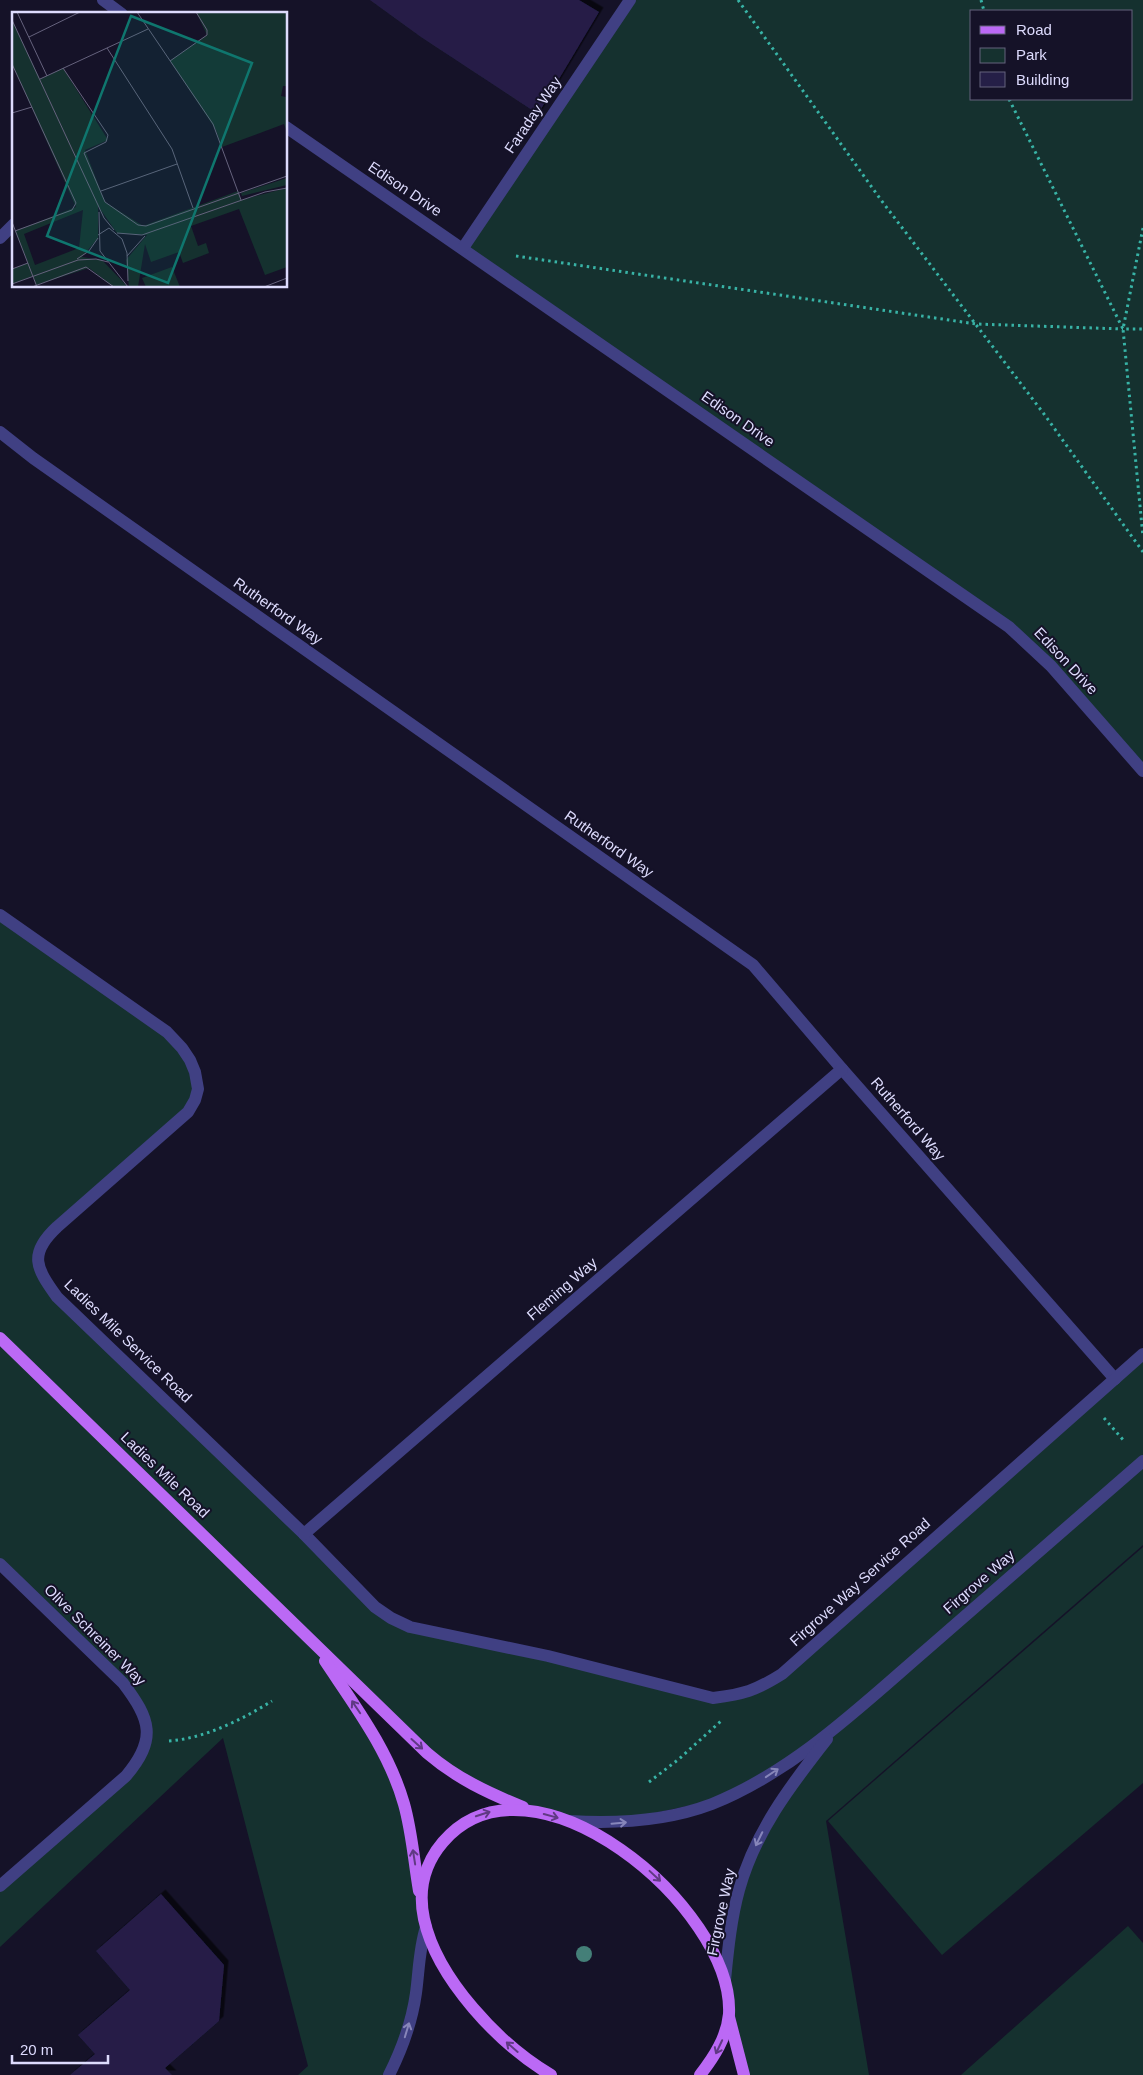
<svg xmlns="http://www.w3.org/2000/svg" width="1143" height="2075" viewBox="0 0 1143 2075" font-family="Arial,sans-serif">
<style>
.green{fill:#15312f;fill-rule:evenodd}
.building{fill:#251f47;filter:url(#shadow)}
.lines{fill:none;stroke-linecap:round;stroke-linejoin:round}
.path{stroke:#38b3a6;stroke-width:3;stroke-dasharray:2.5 4;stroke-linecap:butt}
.minor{stroke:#404083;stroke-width:12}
.major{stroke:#bb69f5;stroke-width:12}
.tree{fill:#447f78}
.oneway{stroke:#603984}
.oneway2{stroke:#8786ba}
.labels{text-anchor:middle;stroke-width:4;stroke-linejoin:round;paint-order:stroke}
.street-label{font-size:15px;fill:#dddbfd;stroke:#151228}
.inset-road{fill:none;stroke:#65627d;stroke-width:1}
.view{fill:#0f766e;fill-opacity:0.15;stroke:#0f766e;stroke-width:2.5}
.inset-edge{fill:none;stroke:#dddbfd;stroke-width:2.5}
</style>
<defs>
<filter id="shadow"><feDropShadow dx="4.5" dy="-4.5" stdDeviation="0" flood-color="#0009"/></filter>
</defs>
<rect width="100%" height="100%" fill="#151228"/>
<g class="green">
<path d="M 630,0 L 1143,0 L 1143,771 L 1031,646 L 463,248 ZM 972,11 L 1132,11 L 1132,99 L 972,99 Z"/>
<polygon points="0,915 167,1032 190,1060 195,1100 41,1244 48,1285 391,1618 713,1698 759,1689 1143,1354 1143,1545 826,1821 869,2075 744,2075 729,2015 731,1931 756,1844 834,1730 729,1797 608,1823 532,1810 450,1771 310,1639 393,1773 421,1905 418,1975 389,2075 298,2075 308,2066 223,1738 0,1947 0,1886 126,1776 146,1742 140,1705 0,1564"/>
<polygon points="1143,1547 1143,1783 942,1955 828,1821"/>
<polygon points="1128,1926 1143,1943 1143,2075 961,2075"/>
</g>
<g class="building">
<polygon points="370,0 579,0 599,12 538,114 421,37"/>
<polygon points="161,1894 224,1965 219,2021 165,2068 172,2075 70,2075 95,2054 78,2035 130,1990 96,1951"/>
</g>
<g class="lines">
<g class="path">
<polyline points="738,0 881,200 1044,414 1143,552"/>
<polyline points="981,0 984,11"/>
<polyline points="1009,99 1123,329 1143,329"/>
<polyline points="1143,228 1123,329 1143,537"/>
<polyline points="516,256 976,324 1123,329"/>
<polyline points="1104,1418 1125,1442"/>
<path d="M 169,1741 C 206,1738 241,1720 272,1701"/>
<polyline points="649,1782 679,1759 721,1721"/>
</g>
<g class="minor">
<polyline points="103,0 122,14"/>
<polyline points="286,127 1009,627 1051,666 1143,771"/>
<polyline points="0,238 14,224"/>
<polyline points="463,248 630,0"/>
<polyline points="0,432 33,458 753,965 842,1069 1115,1379"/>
<path d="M 0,915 L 167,1032 L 182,1048 L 190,1060 L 195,1072 L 198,1089 L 195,1100 L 188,1112 L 57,1227 C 28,1254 36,1268 57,1297 L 304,1534 L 375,1607 L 391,1618 L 410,1627 L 548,1656 L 713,1698 C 744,1694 755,1691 782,1674 L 1143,1354"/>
<polyline points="304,1534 842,1069"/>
<path d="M 0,1564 L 123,1683 C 151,1720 157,1739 126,1776 L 0,1886"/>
<path d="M 570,1821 C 618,1824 667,1821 712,1804 C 794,1771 860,1707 926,1650 C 998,1587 1071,1524 1143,1461"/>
<path d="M 725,1980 C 728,1950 731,1919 739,1890 C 755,1832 790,1786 827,1739"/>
<path d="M 389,2075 C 402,2049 412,2022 416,1993 C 419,1971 419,1949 426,1927"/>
</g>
<g class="major">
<path d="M 0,1338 L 427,1753 C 456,1778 488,1793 523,1807"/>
<path d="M 325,1661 C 355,1706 389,1751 404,1804 C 412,1832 414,1862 419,1891"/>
<polyline points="729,2017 744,2075"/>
<path d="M 551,2075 C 500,2045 437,1979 424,1919 C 418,1891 424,1864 443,1842 C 531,1739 734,1908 729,2014 C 727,2037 714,2057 700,2075"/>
</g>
</g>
<circle class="tree" cx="584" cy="1954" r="8"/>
<defs><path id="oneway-shaft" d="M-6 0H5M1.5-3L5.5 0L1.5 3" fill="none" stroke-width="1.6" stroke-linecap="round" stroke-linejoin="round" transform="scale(1.25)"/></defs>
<g class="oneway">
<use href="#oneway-shaft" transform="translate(356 1707) rotate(-124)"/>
<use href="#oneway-shaft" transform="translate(417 1744) rotate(42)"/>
<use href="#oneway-shaft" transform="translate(483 1814) rotate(-18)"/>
<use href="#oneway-shaft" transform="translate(551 1816) rotate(15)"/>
<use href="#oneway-shaft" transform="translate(414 1857) rotate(-99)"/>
<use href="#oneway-shaft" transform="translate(655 1876) rotate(43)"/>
<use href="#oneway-shaft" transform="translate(512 2047) rotate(-139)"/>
<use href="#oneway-shaft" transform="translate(719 2047) rotate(115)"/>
</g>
<g class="oneway2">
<use href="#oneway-shaft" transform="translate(772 1773) rotate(-34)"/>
<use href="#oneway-shaft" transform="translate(619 1823) rotate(-5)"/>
<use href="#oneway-shaft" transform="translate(759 1839) rotate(116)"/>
<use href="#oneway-shaft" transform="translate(407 2030) rotate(-73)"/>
</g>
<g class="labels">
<g class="street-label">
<text transform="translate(533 115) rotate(-56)" y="5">Faraday Way</text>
<text transform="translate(405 189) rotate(34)" y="5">Edison Drive</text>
<text transform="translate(738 419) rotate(35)" y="5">Edison Drive</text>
<text transform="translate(278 611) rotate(35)" y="5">Rutherford Way</text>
<text transform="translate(1066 661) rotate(47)" y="5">Edison Drive</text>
<text transform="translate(609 844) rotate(35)" y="5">Rutherford Way</text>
<text transform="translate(908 1119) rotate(49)" y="5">Rutherford Way</text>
<text transform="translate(562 1289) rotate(-41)" y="5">Fleming Way</text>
<text transform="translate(128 1341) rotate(44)" y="5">Ladies Mile Service Road</text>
<text transform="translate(165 1475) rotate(44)" y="5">Ladies Mile Road</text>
<text transform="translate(860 1582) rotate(-42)" y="5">Firgrove Way Service Road</text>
<text transform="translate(979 1582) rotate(-41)" y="5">Firgrove Way</text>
<text transform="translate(95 1635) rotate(45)" y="5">Olive Schreiner Way</text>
<text transform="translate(721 1912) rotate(-78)" y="5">Firgrove Way</text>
</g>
</g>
<g transform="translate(12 12)">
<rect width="275" height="275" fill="#151228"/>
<path d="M 184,0 L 275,0 L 275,74 L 271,74 L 269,84 L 274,85 L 275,80 L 275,120 L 272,112 L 210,135 L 204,118 L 158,49 L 195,23 ZM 0,8 L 28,67 L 51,56 L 96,128 L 73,138 L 93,190 L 131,214 L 226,179 L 229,188 L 275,176 L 275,255 L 253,263 L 227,197 L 179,214 L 186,234 L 194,231 L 197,241 L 171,251 L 167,240 L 139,250 L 133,232 L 126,275 L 117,275 L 114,248 L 135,223 L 105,221 L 86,194 L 86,226 L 70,245 L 90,248 L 116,275 L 102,275 L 77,256 L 24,273 L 21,264 L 0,272 L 0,257 L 16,251 L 3,219 L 64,195 L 0,52 ZM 71,198 L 67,236 L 23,253 L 12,222 ZM 275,166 L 275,173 L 230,184 L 229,181 ZM 160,255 L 168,275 L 134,275 L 130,266 Z" fill="#15312f" fill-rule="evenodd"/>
<path class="inset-road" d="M 5,0 L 35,64M 125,0 L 201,112 L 229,188M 0,8 L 92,206 L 102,218M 17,25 L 68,0M 95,36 L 160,137 L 181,196M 158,49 L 195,23 L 195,18 L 184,0M 0,52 L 64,191 L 60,198 L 3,219M 51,56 L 96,123 L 94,130 L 72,141 L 93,190 L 126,213 L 134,214 L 275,164M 28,67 L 136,17M 0,101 L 20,95M 89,179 L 165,152M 87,200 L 88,239 L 116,275M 0,210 L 25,275M 105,221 L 130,223 L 253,180 L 275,176M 86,223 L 97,216 L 110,227 L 115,241 L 116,269M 115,244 L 133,224M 65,247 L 77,239 L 86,226M 0,257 L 16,251M 0,272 L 66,248 L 84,247 L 96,250M 20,275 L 74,255 L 102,275M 252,275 L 275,266"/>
<path class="view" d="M 119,4 L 240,51 L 156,271 L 35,224 Z"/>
<rect width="275" height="275" class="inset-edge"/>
</g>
<rect x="970" y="10" width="162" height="90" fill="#151228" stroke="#65627d"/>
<rect x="980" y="26" width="25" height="8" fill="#bb69f5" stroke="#65627d"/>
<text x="1016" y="35" font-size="15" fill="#dddbfd">Road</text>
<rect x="980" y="48" width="25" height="15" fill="#15312f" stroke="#65627d"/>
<text x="1016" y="60" font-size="15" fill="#dddbfd">Park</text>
<rect x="980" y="72" width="25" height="15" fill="#251f47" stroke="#65627d"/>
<text x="1016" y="85" font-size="15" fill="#dddbfd">Building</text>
<path d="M12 2055v8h96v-8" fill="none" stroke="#dddbfd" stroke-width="2.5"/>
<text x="20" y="2055" font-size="15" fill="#dddbfd" stroke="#151228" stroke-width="4" paint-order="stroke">20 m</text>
</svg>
